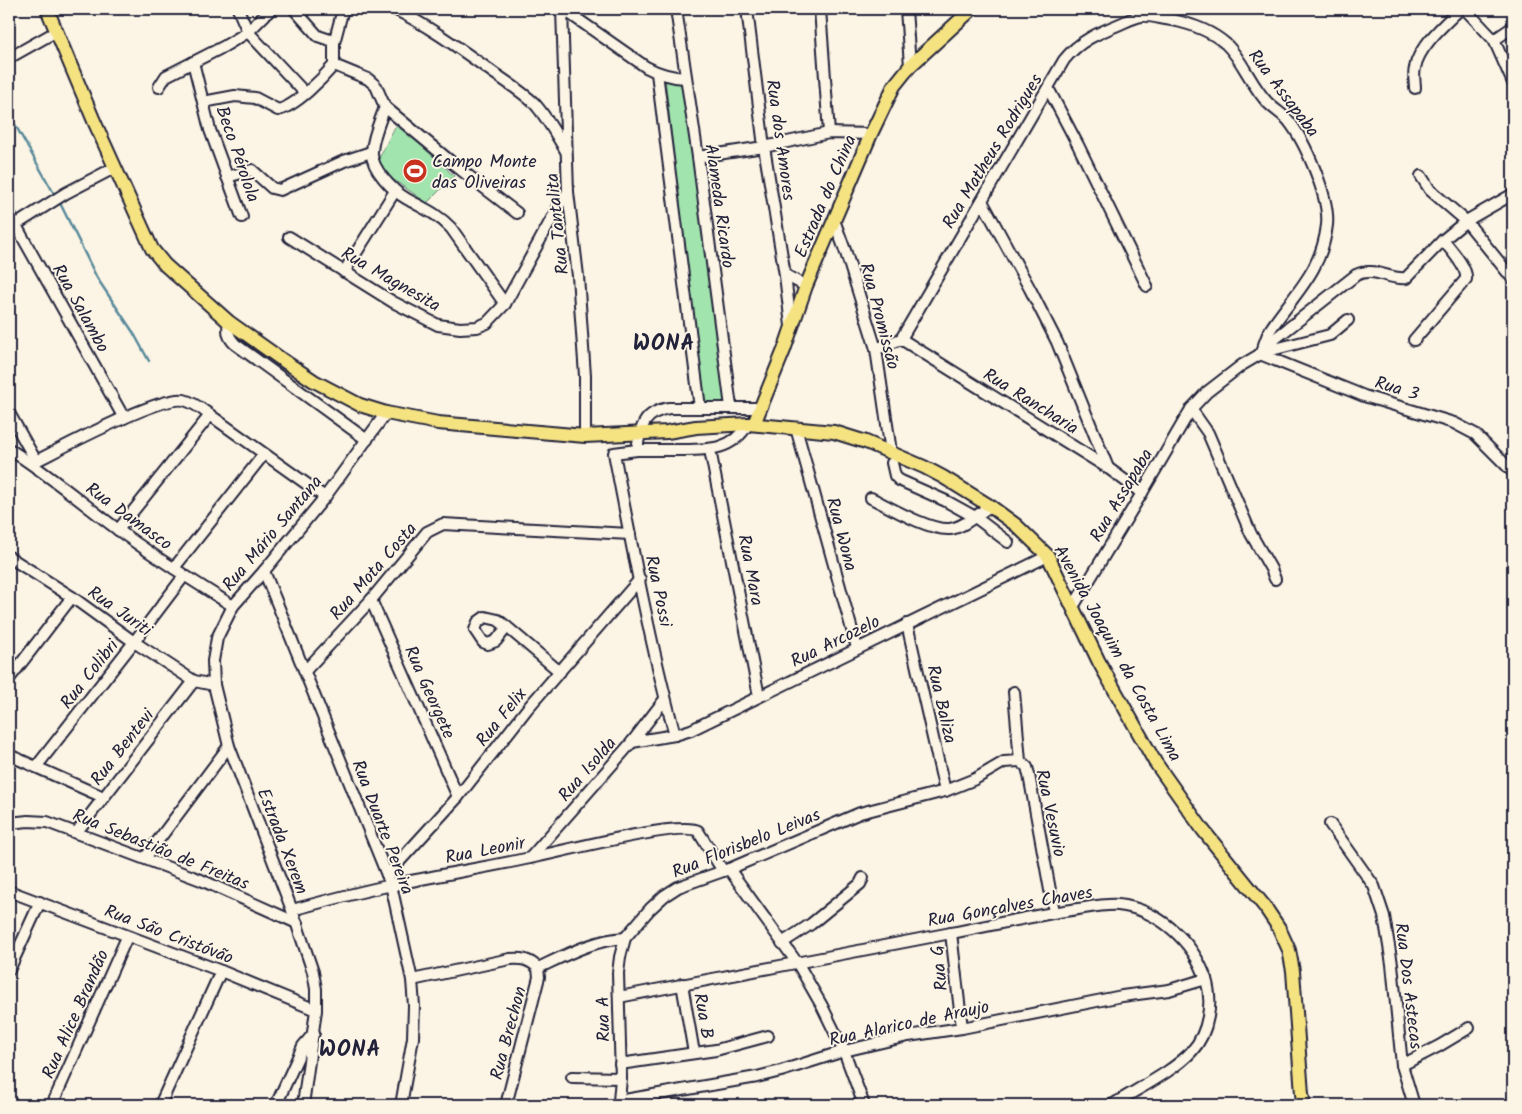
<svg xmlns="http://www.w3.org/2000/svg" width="1522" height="1114" viewBox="0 0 1522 1114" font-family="Kalam,sans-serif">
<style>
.green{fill:#a2e4ad;stroke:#628374}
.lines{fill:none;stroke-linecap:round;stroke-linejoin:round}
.stream{stroke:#59899a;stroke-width:2.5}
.minor-casing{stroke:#22223b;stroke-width:14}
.major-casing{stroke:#22223b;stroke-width:16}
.minor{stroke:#fcf5e5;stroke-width:10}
.major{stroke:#f5e382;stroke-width:12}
.labels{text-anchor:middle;stroke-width:4;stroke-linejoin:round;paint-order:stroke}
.street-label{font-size:18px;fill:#22223b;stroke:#fcf5e5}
.poi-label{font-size:18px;fill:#22223b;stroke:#fcf5e5;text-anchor:start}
.district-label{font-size:22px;font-weight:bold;letter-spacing:1px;fill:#22223b;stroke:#fcf5e5}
</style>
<rect width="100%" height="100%" fill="#fcf5e5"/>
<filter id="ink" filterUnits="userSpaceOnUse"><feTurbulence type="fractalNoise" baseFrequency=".02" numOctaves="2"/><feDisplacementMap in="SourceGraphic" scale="10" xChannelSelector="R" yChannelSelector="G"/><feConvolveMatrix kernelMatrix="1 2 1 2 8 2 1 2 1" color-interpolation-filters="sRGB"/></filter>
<g filter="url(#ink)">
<g class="green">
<polygon points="682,77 727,405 702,405 665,78"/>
<polygon points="401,126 454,176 427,203 384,173 378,160 395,127"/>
</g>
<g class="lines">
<g class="stream">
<polyline points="9,114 56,197"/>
<polyline points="59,201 97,278 133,332 149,361"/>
</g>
<defs>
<g id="minor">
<polyline points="238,9 248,32 305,93"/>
<polyline points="294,9 318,36 330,40 334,43"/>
<path d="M 394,9 C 429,26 460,49 491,71 C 505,81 521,91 534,103 C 547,117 556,135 566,151"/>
<polyline points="562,9 568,192 578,276 585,376 585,436"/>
<path d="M 563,9 L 646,67 C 659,74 670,77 685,78"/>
<polyline points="676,9 698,157 731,407"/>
<polyline points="747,9 764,147 785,275 791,326"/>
<polyline points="820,9 829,133"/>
<polyline points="906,9 910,66"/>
<polyline points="1465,9 1494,40 1513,83"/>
<polyline points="1494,40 1513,27"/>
<polyline points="9,58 57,31"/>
<polyline points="193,62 210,130 242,217"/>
<polyline points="334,65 368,79 376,86 385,107 461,170 517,213"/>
<polyline points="657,73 700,408"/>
<polyline points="159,87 166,76 223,47 248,32 271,9"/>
<polyline points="1048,88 1078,145 1147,286"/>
<path d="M 1415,88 C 1415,82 1413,75 1415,68 C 1418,47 1445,24 1460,9"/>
<path d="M 203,102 L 235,96 L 255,98 L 278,110 C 296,106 322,79 334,65 L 334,43 L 343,9"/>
<path d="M 385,107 C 380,121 373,136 372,151 C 370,168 393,191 407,199 C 423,208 438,214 451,228 L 505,304"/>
<polyline points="698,157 764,147 829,133 871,134"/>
<polyline points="1421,176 1430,190 1466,221 1513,279"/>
<polyline points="227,177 252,170 272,188 280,190 344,161 371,152"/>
<polyline points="982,201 1030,289 1057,342 1108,468"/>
<polyline points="9,213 124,418"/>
<polyline points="834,220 846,253 876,349 891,452"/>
<polyline points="9,229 66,193 114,168"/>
<polyline points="289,237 393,302 438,325 460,328 477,327 487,323 505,304 562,200 568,192"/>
<polyline points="344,272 395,191"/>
<polyline points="785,275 806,286"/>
<path d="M 229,322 C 227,332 228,337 235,344 L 367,440"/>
<polyline points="901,339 1108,468 1142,493"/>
<path d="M 1414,340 L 1466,279 C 1468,268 1450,249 1443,240"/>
<path d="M 876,349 L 901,339 L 1064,60 C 1079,41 1098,33 1120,24 C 1127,21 1134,17 1142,16 C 1152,15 1162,19 1172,20 C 1192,24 1210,30 1226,44 C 1243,60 1251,86 1268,103 C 1274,109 1282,114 1288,120 C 1305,141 1330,198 1327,225 C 1322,270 1296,292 1272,327 C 1266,335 1265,345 1260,354"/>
<path d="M 1264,351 L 1276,338 L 1356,275 C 1373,266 1389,280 1406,278 L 1443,240 L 1466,221 L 1513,194"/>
<polyline points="1260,354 1364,396 1454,423 1475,434 1513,472"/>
<polyline points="1191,409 1208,433 1251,534 1271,569 1275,579"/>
<polyline points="9,413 36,461"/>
<path d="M 748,424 C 732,451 708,450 680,450 C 665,450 651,450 637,450 C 640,427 644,412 669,408 L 760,408"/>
<polyline points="796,428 857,648"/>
<path d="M 9,449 C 47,473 81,502 117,529 C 154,557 193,581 233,606"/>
<path d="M 637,450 L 614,453 C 632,547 650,643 675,735"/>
<polyline points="710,450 759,696"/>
<polyline points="892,463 895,476 899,480 946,501 975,517 1008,542"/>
<path d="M 35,466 L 36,461 C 62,448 160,395 184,400 C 193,402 202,409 210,415 L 325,497"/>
<path d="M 871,498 C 889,507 930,531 950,529 C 964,527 978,514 990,506"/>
<polyline points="118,530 210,415"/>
<polyline points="9,557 72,597 134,642 194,681 214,685"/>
<polyline points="174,568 264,454"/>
<polyline points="264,571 391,885 412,980 414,1006 413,1038 401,1105"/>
<polyline points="371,600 458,797"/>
<polyline points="1073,607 1142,493 1191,409 1207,392 1242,365 1264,352 1330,335 1348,320"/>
<polyline points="907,624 945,791"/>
<polyline points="507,627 496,641 488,644 483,642 475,630 478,622 485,617 498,620 507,627 560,672"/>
<polyline points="305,671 371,600 427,532 443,524 630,534"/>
<polyline points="9,679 72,597"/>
<polyline points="1014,692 1020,761 1027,767 1029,775 1054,912"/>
<polyline points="632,742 675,735 691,730 1048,556"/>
<polyline points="9,755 103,797"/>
<polyline points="36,767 134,642 184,576"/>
<polyline points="9,823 28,821 47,822 201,880 297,923"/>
<polyline points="1330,824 1374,886 1384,916 1392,964 1402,1065 1414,1105"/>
<polyline points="76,833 194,681"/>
<polyline points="145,858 229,746"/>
<polyline points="530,858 632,742 665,699"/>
<polyline points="729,869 798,964 822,1006 844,1051 864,1105"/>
<polyline points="387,875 458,797 527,709 640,579"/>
<polyline points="9,891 221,971 316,1010"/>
<path d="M 292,910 C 325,901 358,892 392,885 C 438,875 484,868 530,858 C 556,853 681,820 698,831 L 723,871"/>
<polyline points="951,933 962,1028"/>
<polyline points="782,943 811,924 860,884 863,878"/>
<polyline points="9,970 40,902"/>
<path d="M 412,980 L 510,959 C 521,958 529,959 538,968 C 566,955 593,940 625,938"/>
<polyline points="682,984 694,1053"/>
<path d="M 619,997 C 729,975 841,955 951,933 C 993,925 1035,915 1078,909 C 1091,907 1105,904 1118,905 C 1158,909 1193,941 1206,979 C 1213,1002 1209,1032 1192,1051 C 1173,1072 1137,1089 1112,1105"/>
<polyline points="620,1064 716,1050 768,1036"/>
<polyline points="1402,1065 1439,1046 1469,1028"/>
<polyline points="572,1077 621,1078"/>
<polyline points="619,1101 621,1078 618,973 620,957 625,938 650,909 664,896 678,887 729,869 860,813 945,791 975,779 1004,762 1020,761"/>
<polyline points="619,1101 757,1077 781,1071 844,1051 908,1036 962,1028 1122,996 1169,990 1206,979"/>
<polyline points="52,1105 127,937"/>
<polyline points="160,1105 221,971"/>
<polyline points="276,1105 303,1046 314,1033"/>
<polyline points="303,1105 316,1010 316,989 313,972 292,910 229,746 214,685 213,661 217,638 233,606 264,571 325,497 386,413"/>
<polyline points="506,1105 539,977 538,968"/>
</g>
<g id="major">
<polyline points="47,9 94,121 152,249 165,265 229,322 281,359 314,381 360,405 386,413 438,423 585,436 667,432 696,427 748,424 834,432 866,442 924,467 943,477 990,506 1016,525 1048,556 1099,662 1155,762 1203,830 1265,907 1279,928 1289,950 1293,971 1302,1094 1304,1105"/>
<polyline points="754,424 784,350 806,286 871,134 894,86 910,66 972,9"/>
</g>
</defs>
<use href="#minor" class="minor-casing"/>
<use href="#major" class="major-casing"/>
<use href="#minor" class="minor"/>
<use href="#major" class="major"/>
</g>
</g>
<defs>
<symbol id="stadium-disc" viewBox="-11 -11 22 22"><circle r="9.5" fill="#c8321e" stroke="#fcf5e5"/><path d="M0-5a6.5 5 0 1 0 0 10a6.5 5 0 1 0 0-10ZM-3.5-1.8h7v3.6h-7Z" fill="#fff"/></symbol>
</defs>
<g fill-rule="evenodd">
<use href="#stadium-disc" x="401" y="157" width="28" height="28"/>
</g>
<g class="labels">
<g class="street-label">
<text transform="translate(1284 93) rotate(53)" y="6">Rua Assapaba</text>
<text transform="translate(781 140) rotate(82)" y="6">Rua dos Amores</text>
<text transform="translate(992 151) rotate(-59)" y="6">Rua Matheus Rodrigues</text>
<text transform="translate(238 154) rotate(71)" y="6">Beco Pérolola</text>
<text transform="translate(825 196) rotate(-67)" y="6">Estrada do China</text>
<text transform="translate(720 206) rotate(82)" y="6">Alameda Ricardo</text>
<text transform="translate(557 224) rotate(-96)" y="6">Rua Tantalita</text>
<text transform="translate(391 279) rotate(30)" y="6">Rua Magnesita</text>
<text transform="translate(81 308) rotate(61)" y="6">Rua Salambo</text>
<text transform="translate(880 316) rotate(75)" y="6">Rua Promissão</text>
<text transform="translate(1397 388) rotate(17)" y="6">Rua 3</text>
<text transform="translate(1031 401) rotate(32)" y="6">Rua Rancharia</text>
<text transform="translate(1121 495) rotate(-59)" y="6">Rua Assapaba</text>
<text transform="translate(129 516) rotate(36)" y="6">Rua Damasco</text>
<text transform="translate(272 533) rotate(-50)" y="6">Rua Mário Santana</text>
<text transform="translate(842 534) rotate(75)" y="6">Rua Wona</text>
<text transform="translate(751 570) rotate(79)" y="6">Rua Mara</text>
<text transform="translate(373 571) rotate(-49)" y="6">Rua Mota Costa</text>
<text transform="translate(659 591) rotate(78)" y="6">Rua Possi</text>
<text transform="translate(120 611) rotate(35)" y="6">Rua Juriti</text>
<text transform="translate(835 641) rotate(-26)" y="6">Rua Arcozelo</text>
<text transform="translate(1118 653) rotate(61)" y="6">Avenida Joaquim da Costa Lima</text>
<text transform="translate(89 674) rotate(-52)" y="6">Rua Colibri</text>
<text transform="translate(430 692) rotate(66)" y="6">Rua Georgete</text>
<text transform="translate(942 704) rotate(77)" y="6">Rua Baliza</text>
<text transform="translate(501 717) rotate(-51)" y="6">Rua Felix</text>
<text transform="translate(122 747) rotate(-52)" y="6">Rua Bentevi</text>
<text transform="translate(587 769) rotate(-49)" y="6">Rua Isolda</text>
<text transform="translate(1051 813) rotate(78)" y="6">Rua Vesuvio</text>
<text transform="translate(383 827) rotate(69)" y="6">Rua Duarte Pereira</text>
<text transform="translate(283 841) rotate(69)" y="6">Estrada Xerem</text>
<text transform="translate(746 843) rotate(-22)" y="6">Rua Florisbelo Leivas</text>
<text transform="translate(161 849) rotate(22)" y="6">Rua Sebastião de Freitas</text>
<text transform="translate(485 850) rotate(-11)" y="6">Rua Leonir</text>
<text transform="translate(1010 906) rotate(-10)" y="6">Rua Gonçalves Chaves</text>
<text transform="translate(169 934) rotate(21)" y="6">Rua São Cristóvão</text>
<text transform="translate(939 968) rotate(-96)" y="6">Rua G</text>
<text transform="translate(1409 986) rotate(83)" y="6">Rua Dos Astecas</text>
<text transform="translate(75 1014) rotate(-66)" y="6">Rua Alice Brandão</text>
<text transform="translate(704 1016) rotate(80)" y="6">Rua B</text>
<text transform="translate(603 1019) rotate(-91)" y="6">Rua A</text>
<text transform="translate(909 1023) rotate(-12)" y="6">Rua Alarico de Araujo</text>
<text transform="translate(508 1033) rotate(-75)" y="6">Rua Brechon</text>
</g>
<g class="poi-label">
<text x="432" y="167">Campo Monte<tspan x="432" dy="21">das Oliveiras</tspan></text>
</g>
<g class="district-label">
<text x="664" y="350">WONA</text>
<text x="350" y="1056">WONA</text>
</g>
</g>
<rect width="1522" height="1114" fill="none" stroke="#fcf5e5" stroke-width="30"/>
<rect x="15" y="15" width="1492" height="1084" fill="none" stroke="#22223b" stroke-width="2" filter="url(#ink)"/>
</svg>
